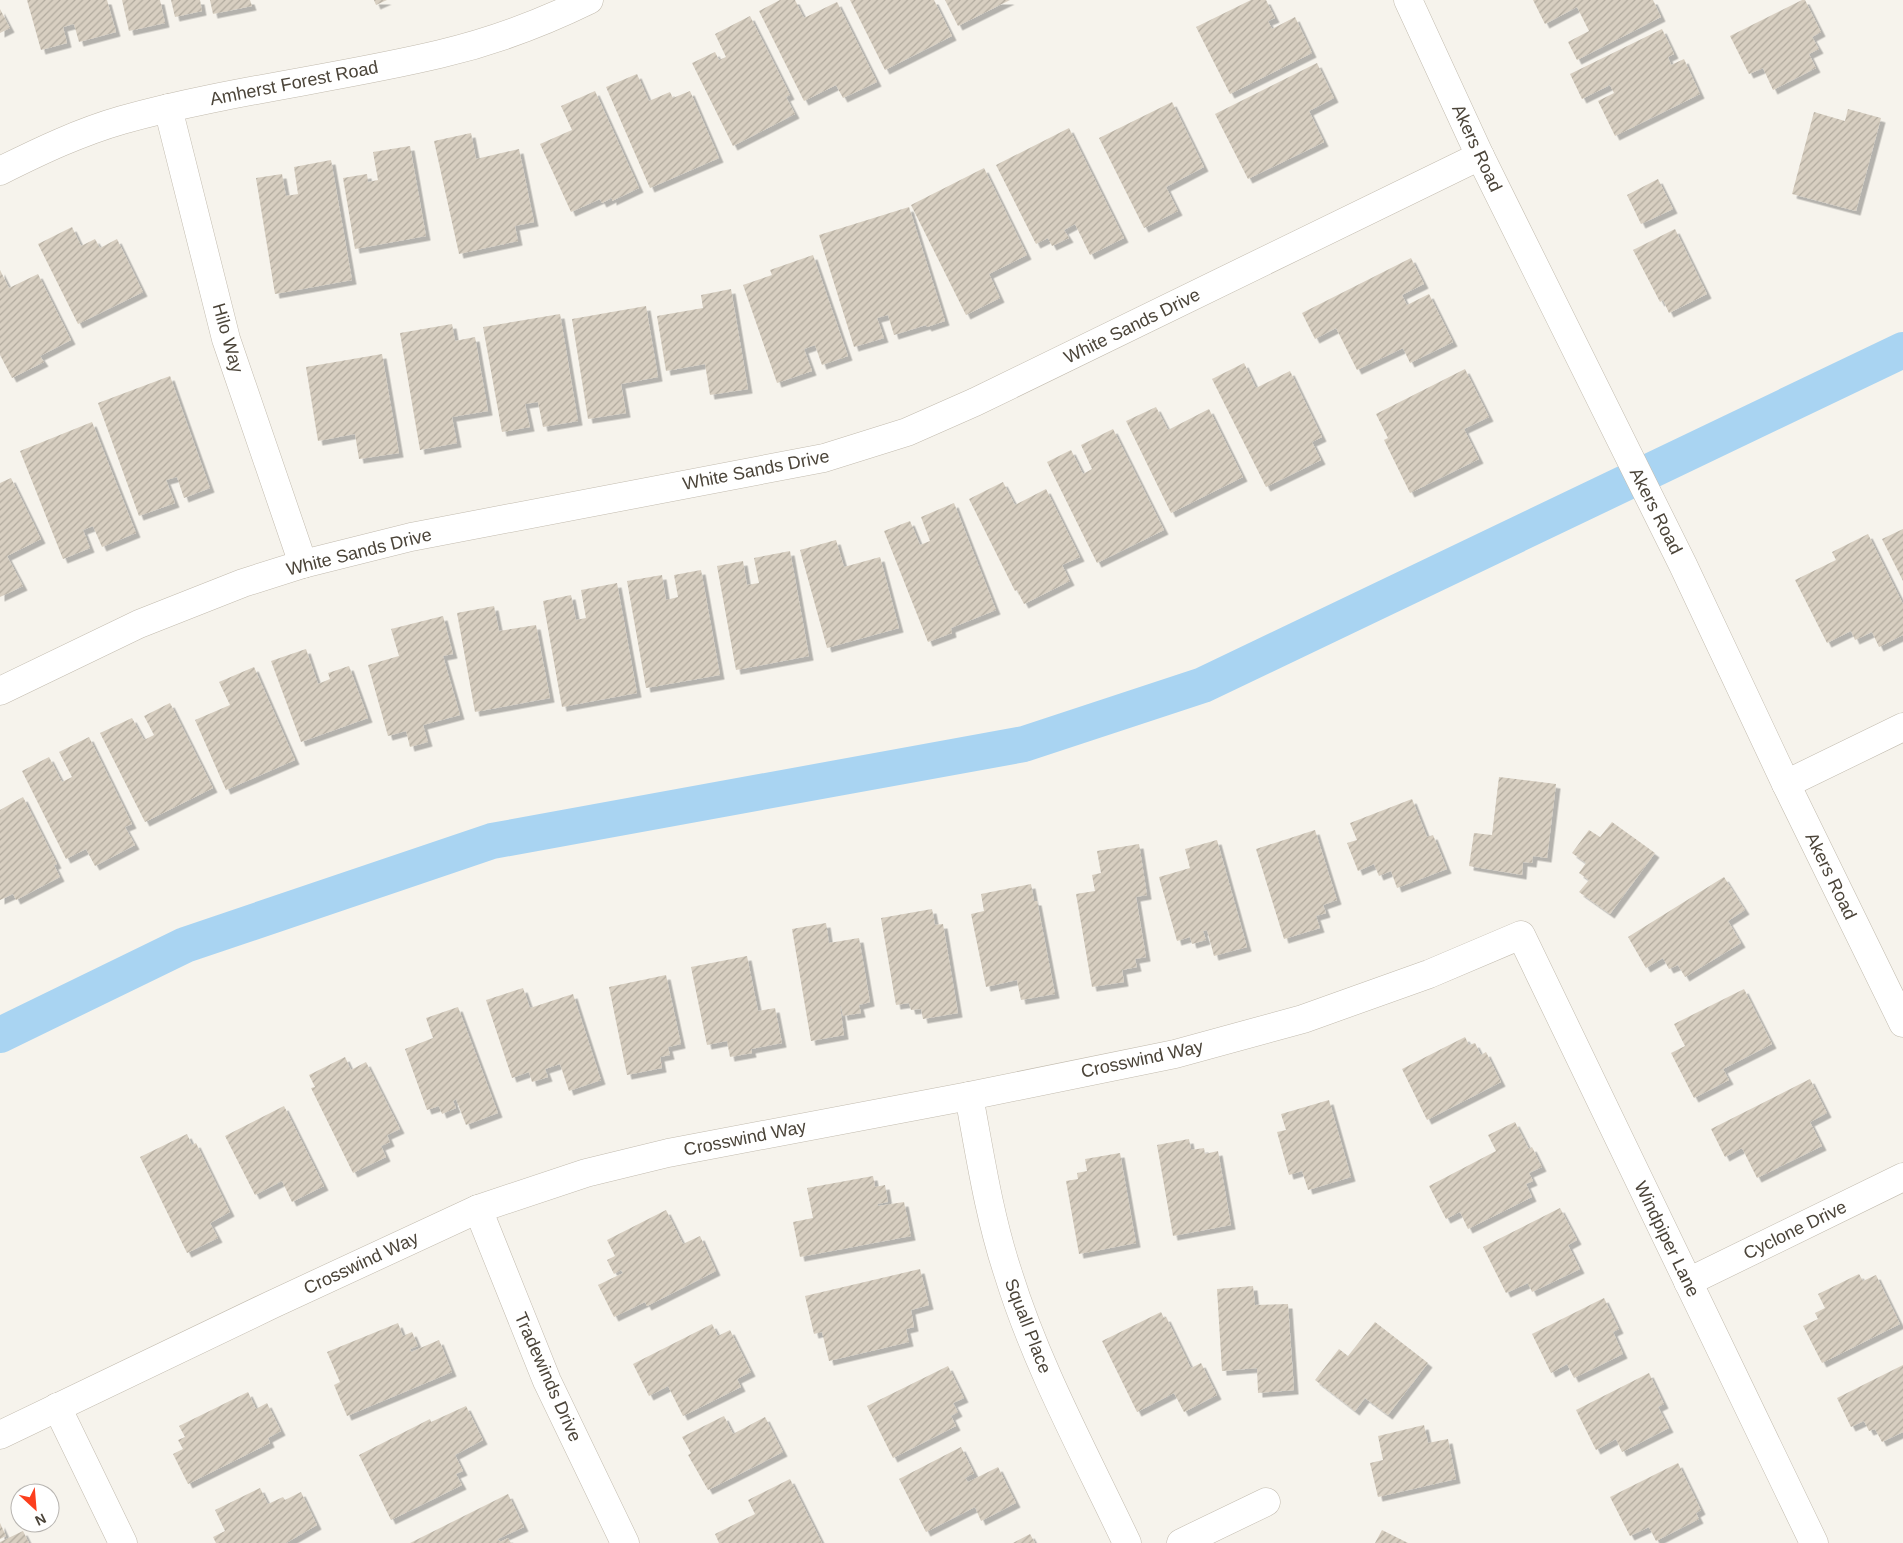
<svg xmlns="http://www.w3.org/2000/svg" width="1903" height="1543" viewBox="0 0 1903 1543" font-family="Arial,sans-serif">
<style>
.lines{fill:none;stroke-linecap:round;stroke-linejoin:round}
.canal{stroke:#a9d4f2;stroke-width:36}
.building{fill:url(#building-hatch);filter:url(#shadow)}
.minor-casing{stroke:#c2bbae;stroke-width:29}
.tertiary-casing{stroke:#c2bbae;stroke-width:29}
.minor{stroke:#fff;stroke-width:28}
.tertiary{stroke:#fff;stroke-width:28}
.labels{text-anchor:middle;stroke-width:4;stroke-linejoin:round;paint-order:stroke}
.street-label{font-size:18px;fill:#4b4439;stroke:#fff}
</style>
<defs>
<pattern id="building-hatch" width="6" height="6" patternUnits="userSpaceOnUse" patternTransform="scale(1.25)"><rect width="6" height="6" fill="#d8cfc1"/><path d="M-1 1l2-2M0 6l6-6M5 7l2-2" fill="none" stroke="#b1aa9e"/></pattern>
<filter id="shadow"><feDropShadow dx="4.5" dy="4.5" stdDeviation="0" flood-color="#0004"/></filter>
</defs>
<rect width="100%" height="100%" fill="#f6f3ec"/>
<g class="lines">
<polyline class="canal" points="0,1035 185,945 492,841 1024,744 1203,685 1903,350"/>
</g>
<g class="building">
<polygon points="27,0 107,0 116,32 79,42 74,24 63,27 67,43 41,50"/>
<polygon points="122,0 160,0 165,23 129,31"/>
<polygon points="171,0 200,0 202,11 175,17"/>
<polygon points="210,0 250,0 252,6 213,14"/>
<polygon points="374,0 387,0 376,5"/>
<polygon points="780,0 795,0 804,18 837,2 877,82 843,98 836,85 804,101 759,11"/>
<polygon points="850,0 934,0 952,36 885,70"/>
<polygon points="945,0 1010,0 958,26"/>
<polygon points="1251,0 1266,0 1275,18 1268,21 1272,29 1295,17 1312,53 1230,94 1196,27"/>
<polygon points="1533,0 1653,0 1661,17 1577,60 1568,42 1589,31 1577,7 1545,24"/>
<polygon points="1802,0 1805,0 1821,32 1812,37 1819,49 1809,54 1816,68 1773,90 1763,68 1749,74 1730,36"/>
<polygon points="0,9 10,28 0,33"/>
<polygon points="750,16 790,95 786,97 795,114 733,146 692,63 715,52 719,60 726,57 715,34"/>
<polygon points="1662,29 1674,54 1668,57 1671,65 1684,59 1700,94 1615,136 1598,101 1614,93 1610,85 1582,99 1570,74"/>
<polygon points="1317,63 1334,98 1309,111 1324,142 1248,179 1215,114"/>
<polygon points="637,74 649,101 670,92 673,98 690,91 719,158 650,188 606,87"/>
<polygon points="595,91 639,188 612,201 612,198 602,203 600,199 571,212 540,144 572,130 561,106"/>
<polygon points="1172,102 1204,167 1166,187 1178,211 1144,228 1099,138"/>
<polygon points="1848,109 1881,118 1856,211 1792,194 1814,112 1845,121"/>
<polygon points="1069,128 1124,238 1090,255 1075,224 1064,230 1069,238 1052,246 1048,238 1036,244 996,165"/>
<polygon points="471,133 476,159 519,149 534,222 515,226 518,241 459,254 434,141"/>
<polygon points="410,146 426,236 355,249 343,178 367,174 368,182 378,180 373,152"/>
<polygon points="331,160 352,280 275,294 256,178 282,174 286,196 298,194 294,167"/>
<polygon points="984,168 1027,255 989,274 1000,298 966,315 911,205"/>
<polygon points="1658,179 1673,209 1641,224 1627,195"/>
<polygon points="909,207 945,321 927,327 926,325 894,335 888,315 877,318 884,338 854,347 819,235"/>
<polygon points="72,227 81,246 95,239 100,248 117,239 143,292 78,324 38,244"/>
<polygon points="1675,229 1707,294 1669,313 1663,300 1660,302 1633,250"/>
<polygon points="813,255 848,356 822,365 815,345 804,349 812,371 777,383 743,285 772,275 770,270"/>
<polygon points="1411,258 1424,284 1402,295 1407,305 1429,294 1453,342 1410,363 1403,348 1357,370 1336,328 1315,339 1302,313"/>
<polygon points="0,270 9,288 38,274 71,340 40,356 44,362 12,378 0,355"/>
<polygon points="731,289 748,389 710,395 705,364 666,371 657,316 703,308 701,295"/>
<polygon points="646,306 658,377 621,384 626,413 588,419 572,319"/>
<polygon points="560,314 578,421 543,427 538,402 525,404 530,427 502,432 483,327"/>
<polygon points="452,324 455,341 475,337 488,411 452,417 457,443 420,450 400,333"/>
<polygon points="382,354 399,453 359,459 355,434 318,441 306,367"/>
<polygon points="1244,363 1256,388 1290,371 1322,437 1312,442 1321,460 1266,487 1212,379"/>
<polygon points="1465,369 1489,417 1464,429 1479,459 1410,493 1384,440 1388,438 1376,414"/>
<polygon points="170,376 210,488 184,498 177,477 166,480 175,503 139,516 98,403"/>
<polygon points="1156,407 1168,430 1209,409 1243,477 1171,513 1126,421"/>
<polygon points="92,422 136,533 102,547 93,526 83,530 90,548 63,559 20,451"/>
<polygon points="1113,429 1164,530 1097,563 1047,462 1071,450 1083,474 1092,469 1081,445"/>
<polygon points="11,478 41,539 7,556 23,586 0,597 0,483"/>
<polygon points="1003,482 1015,505 1046,489 1080,557 1062,565 1070,581 1024,604 1017,590 1015,591 969,499"/>
<polygon points="954,503 996,610 951,628 952,633 928,642 884,531 910,521 920,545 930,541 921,517"/>
<polygon points="1903,529 1903,581 1882,539"/>
<polygon points="1868,534 1903,604 1903,635 1879,647 1872,632 1855,640 1851,631 1827,643 1795,580 1836,560 1832,552"/>
<polygon points="836,540 844,567 880,557 899,628 827,648 800,550"/>
<polygon points="790,551 809,656 736,670 717,566 743,561 747,585 759,583 754,558"/>
<polygon points="701,570 720,675 646,688 627,581 662,575 666,600 678,597 674,575"/>
<polygon points="617,583 637,693 562,707 543,601 571,595 576,620 586,618 581,590"/>
<polygon points="494,606 499,631 536,625 550,698 475,712 457,613"/>
<polygon points="443,616 453,654 443,656 460,715 423,725 428,742 410,747 406,731 388,736 368,665 399,656 391,629"/>
<polygon points="306,649 318,684 330,679 328,673 349,666 368,718 301,742 271,661"/>
<polygon points="254,667 295,760 226,790 195,720 230,705 219,682"/>
<polygon points="170,703 213,788 145,822 100,733 132,718 144,740 154,735 144,716"/>
<polygon points="89,737 132,824 125,827 135,845 95,866 86,849 66,859 22,771 49,757 62,782 72,777 59,752"/>
<polygon points="1499,777 1556,784 1547,858 1533,856 1532,863 1523,862 1522,875 1469,866 1474,833 1492,835"/>
<polygon points="23,797 57,864 54,865 60,877 16,900 13,894 0,900 0,810"/>
<polygon points="1412,799 1427,837 1433,835 1447,869 1397,888 1391,871 1379,876 1374,864 1358,871 1347,843 1357,840 1350,823"/>
<polygon points="1612,822 1655,853 1610,914 1579,892 1589,880 1579,873 1586,863 1572,853 1589,830 1600,837"/>
<polygon points="1315,830 1337,900 1323,905 1326,913 1316,916 1320,928 1284,939 1256,849"/>
<polygon points="1217,840 1247,947 1214,956 1207,930 1203,931 1206,940 1192,944 1190,937 1177,941 1159,877 1190,868 1185,849"/>
<polygon points="1139,844 1147,895 1136,897 1146,957 1135,959 1137,967 1122,970 1124,982 1092,987 1076,894 1095,891 1092,875 1101,873 1097,851"/>
<polygon points="1724,877 1745,910 1728,921 1741,943 1685,977 1678,965 1669,969 1663,958 1646,968 1628,937"/>
<polygon points="1031,884 1034,901 1037,901 1055,994 1021,1000 1017,980 986,987 971,914 984,911 981,894"/>
<polygon points="932,909 935,925 943,924 958,1013 923,1019 921,1009 911,1010 909,1003 896,1005 881,918"/>
<polygon points="826,923 829,943 859,938 870,1002 859,1005 861,1013 843,1016 841,1006 840,1006 844,1035 811,1041 792,929"/>
<polygon points="747,956 758,1011 775,1008 782,1043 751,1049 752,1053 730,1057 727,1041 707,1045 691,967"/>
<polygon points="666,975 681,1044 668,1047 670,1055 660,1057 662,1068 627,1075 609,987"/>
<polygon points="523,988 530,1008 573,994 601,1080 569,1091 560,1064 545,1069 548,1077 532,1082 529,1072 512,1078 486,1000"/>
<polygon points="1744,989 1772,1044 1723,1069 1729,1080 1694,1098 1671,1053 1685,1046 1674,1024"/>
<polygon points="458,1007 498,1113 466,1125 456,1099 453,1101 456,1108 442,1114 439,1106 427,1110 405,1049 433,1038 426,1018"/>
<polygon points="1465,1037 1469,1045 1475,1043 1481,1055 1486,1052 1501,1082 1427,1120 1402,1069"/>
<polygon points="345,1057 351,1070 366,1062 400,1129 387,1135 390,1142 381,1146 386,1157 353,1173 311,1088 315,1087 309,1075"/>
<polygon points="1810,1079 1827,1113 1810,1122 1822,1146 1757,1178 1742,1148 1725,1157 1711,1129"/>
<polygon points="1329,1100 1351,1177 1308,1190 1302,1171 1289,1175 1277,1132 1286,1130 1281,1114"/>
<polygon points="284,1106 324,1186 292,1202 282,1181 255,1195 225,1136"/>
<polygon points="1515,1122 1529,1149 1532,1147 1542,1167 1529,1173 1533,1181 1526,1184 1532,1197 1468,1229 1460,1212 1446,1219 1429,1186 1496,1151 1488,1135"/>
<polygon points="187,1134 192,1145 196,1143 230,1212 210,1223 218,1238 187,1253 140,1157"/>
<polygon points="1189,1139 1191,1150 1204,1148 1205,1154 1218,1151 1231,1225 1173,1236 1157,1145"/>
<polygon points="1120,1153 1136,1243 1079,1254 1066,1181 1078,1179 1077,1173 1087,1171 1085,1159"/>
<polygon points="873,1176 875,1187 885,1185 888,1202 878,1204 878,1206 904,1202 911,1236 800,1257 793,1222 813,1218 807,1188"/>
<polygon points="1560,1208 1577,1240 1568,1245 1580,1269 1532,1292 1528,1283 1506,1293 1483,1247"/>
<polygon points="666,1210 683,1244 700,1236 716,1271 647,1306 645,1302 614,1317 598,1285 623,1273 621,1270 614,1274 607,1260 615,1256 607,1240"/>
<polygon points="920,1269 929,1305 911,1310 914,1327 906,1329 909,1342 829,1361 822,1332 814,1334 805,1296"/>
<polygon points="1859,1274 1863,1281 1876,1275 1900,1324 1822,1363 1803,1326 1818,1319 1815,1313 1825,1308 1818,1294"/>
<polygon points="1253,1286 1255,1305 1288,1304 1294,1390 1258,1393 1257,1368 1222,1371 1217,1289"/>
<polygon points="1604,1298 1619,1329 1613,1332 1623,1354 1574,1378 1567,1364 1551,1373 1532,1334"/>
<polygon points="1161,1312 1164,1318 1166,1317 1191,1368 1201,1363 1217,1395 1184,1412 1174,1393 1137,1412 1102,1341"/>
<polygon points="1375,1322 1428,1363 1388,1415 1365,1398 1355,1411 1315,1380 1339,1349 1348,1356"/>
<polygon points="398,1323 403,1336 412,1332 418,1346 410,1349 411,1352 439,1340 452,1372 347,1416 334,1385 340,1382 327,1352"/>
<polygon points="712,1324 718,1336 730,1330 751,1372 737,1379 741,1387 683,1416 668,1386 649,1396 633,1364"/>
<polygon points="1903,1365 1903,1432 1882,1442 1875,1429 1869,1431 1864,1421 1851,1427 1837,1398"/>
<polygon points="948,1366 964,1398 953,1403 958,1412 951,1416 956,1426 893,1458 867,1406"/>
<polygon points="1649,1373 1664,1404 1658,1407 1669,1428 1622,1452 1616,1439 1596,1450 1576,1410"/>
<polygon points="248,1392 256,1409 267,1403 281,1431 268,1438 270,1443 188,1484 173,1454 183,1449 178,1440 185,1437 179,1426"/>
<polygon points="466,1406 483,1440 455,1455 463,1471 456,1474 462,1485 391,1520 359,1455 430,1419 431,1422"/>
<polygon points="724,1416 733,1434 765,1417 783,1452 708,1490 688,1455 691,1453 682,1437"/>
<polygon points="1424,1425 1428,1443 1448,1439 1456,1479 1378,1497 1370,1463 1383,1460 1378,1436"/>
<polygon points="961,1447 974,1473 965,1478 968,1482 998,1467 1016,1503 981,1521 975,1507 926,1532 899,1479"/>
<polygon points="1678,1463 1701,1510 1696,1513 1699,1519 1656,1541 1649,1527 1630,1536 1610,1497"/>
<polygon points="790,1479 822,1543 719,1543 715,1534 755,1514 748,1500"/>
<polygon points="260,1488 268,1504 283,1497 285,1500 301,1492 317,1525 286,1543 216,1543 213,1537 225,1531 215,1510"/>
<polygon points="508,1494 524,1527 498,1539 500,1542 508,1538 511,1543 410,1543"/>
<polygon points="0,1523 6,1536 0,1539"/>
<polygon points="1382,1530 1408,1543 1375,1543"/>
<polygon points="23,1531 29,1543 0,1543 0,1542"/>
<polygon points="1030,1534 1035,1543 1013,1543"/>
</g>
<g class="lines">
<defs>
<g id="minor">
<polyline points="168,108 226,339 303,564"/>
<path d="M 0,171 C 40,151 80,132 122,120 C 226,91 335,79 440,54 C 491,42 542,23 589,0"/>
<polyline points="0,691 139,624 243,583 303,564 411,537 824,458 907,432 975,402 1480,156"/>
<polyline points="1786,784 1903,727"/>
<path d="M 969,1096 C 980,1155 989,1216 1008,1273 C 1037,1367 1085,1454 1127,1543"/>
<polyline points="478,1209 547,1381 625,1543"/>
<polyline points="1688,1282 1903,1177"/>
<polyline points="57,1407 123,1543"/>
<polyline points="0,1435 271,1305 478,1209 586,1173 668,1153 969,1096 1175,1054 1303,1019 1429,974 1521,935 1814,1543"/>
<polyline points="1181,1543 1266,1502"/>
</g>
<polyline id="tertiary" points="1408,0 1480,156 1683,565 1786,784 1903,1023"/>
</defs>
<use href="#minor" class="minor-casing"/>
<use href="#tertiary" class="tertiary-casing"/>
<use href="#minor" class="minor"/>
<use href="#tertiary" class="tertiary"/>
</g>
<g class="labels">
<g class="street-label">
<text transform="translate(294 83) rotate(-11)" y="6">Amherst Forest Road</text>
<text transform="translate(1477 148) rotate(65)" y="6">Akers Road</text>
<text transform="translate(1132 326) rotate(-26)" y="6">White Sands Drive</text>
<text transform="translate(228 338) rotate(74)" y="6">Hilo Way</text>
<text transform="translate(756 470) rotate(-11)" y="6">White Sands Drive</text>
<text transform="translate(1656 511) rotate(63)" y="6">Akers Road</text>
<text transform="translate(359 552) rotate(-14)" y="6">White Sands Drive</text>
<text transform="translate(1831 876) rotate(64)" y="6">Akers Road</text>
<text transform="translate(1142 1059) rotate(-12)" y="6">Crosswind Way</text>
<text transform="translate(745 1138) rotate(-11)" y="6">Crosswind Way</text>
<text transform="translate(1795 1230) rotate(-26)" y="6">Cyclone Drive</text>
<text transform="translate(1667 1239) rotate(64)" y="6">Windpiper Lane</text>
<text transform="translate(361 1263) rotate(-25)" y="6">Crosswind Way</text>
<text transform="translate(1028 1326) rotate(69)" y="6">Squall Place</text>
<text transform="translate(548 1377) rotate(66)" y="6">Tradewinds Drive</text>
</g>
</g>
<g transform="translate(35 1508) rotate(154)"><circle r="24" fill="#ffffff" stroke="#b7b4b0"/>
<path d="M0-4L9 19L0 12L-9 19Z" fill="#fc3f1d"/>
<text y="-8" font-size="14" font-weight="bold" text-anchor="middle" fill="#4b4439">N</text>
</g>
</svg>
